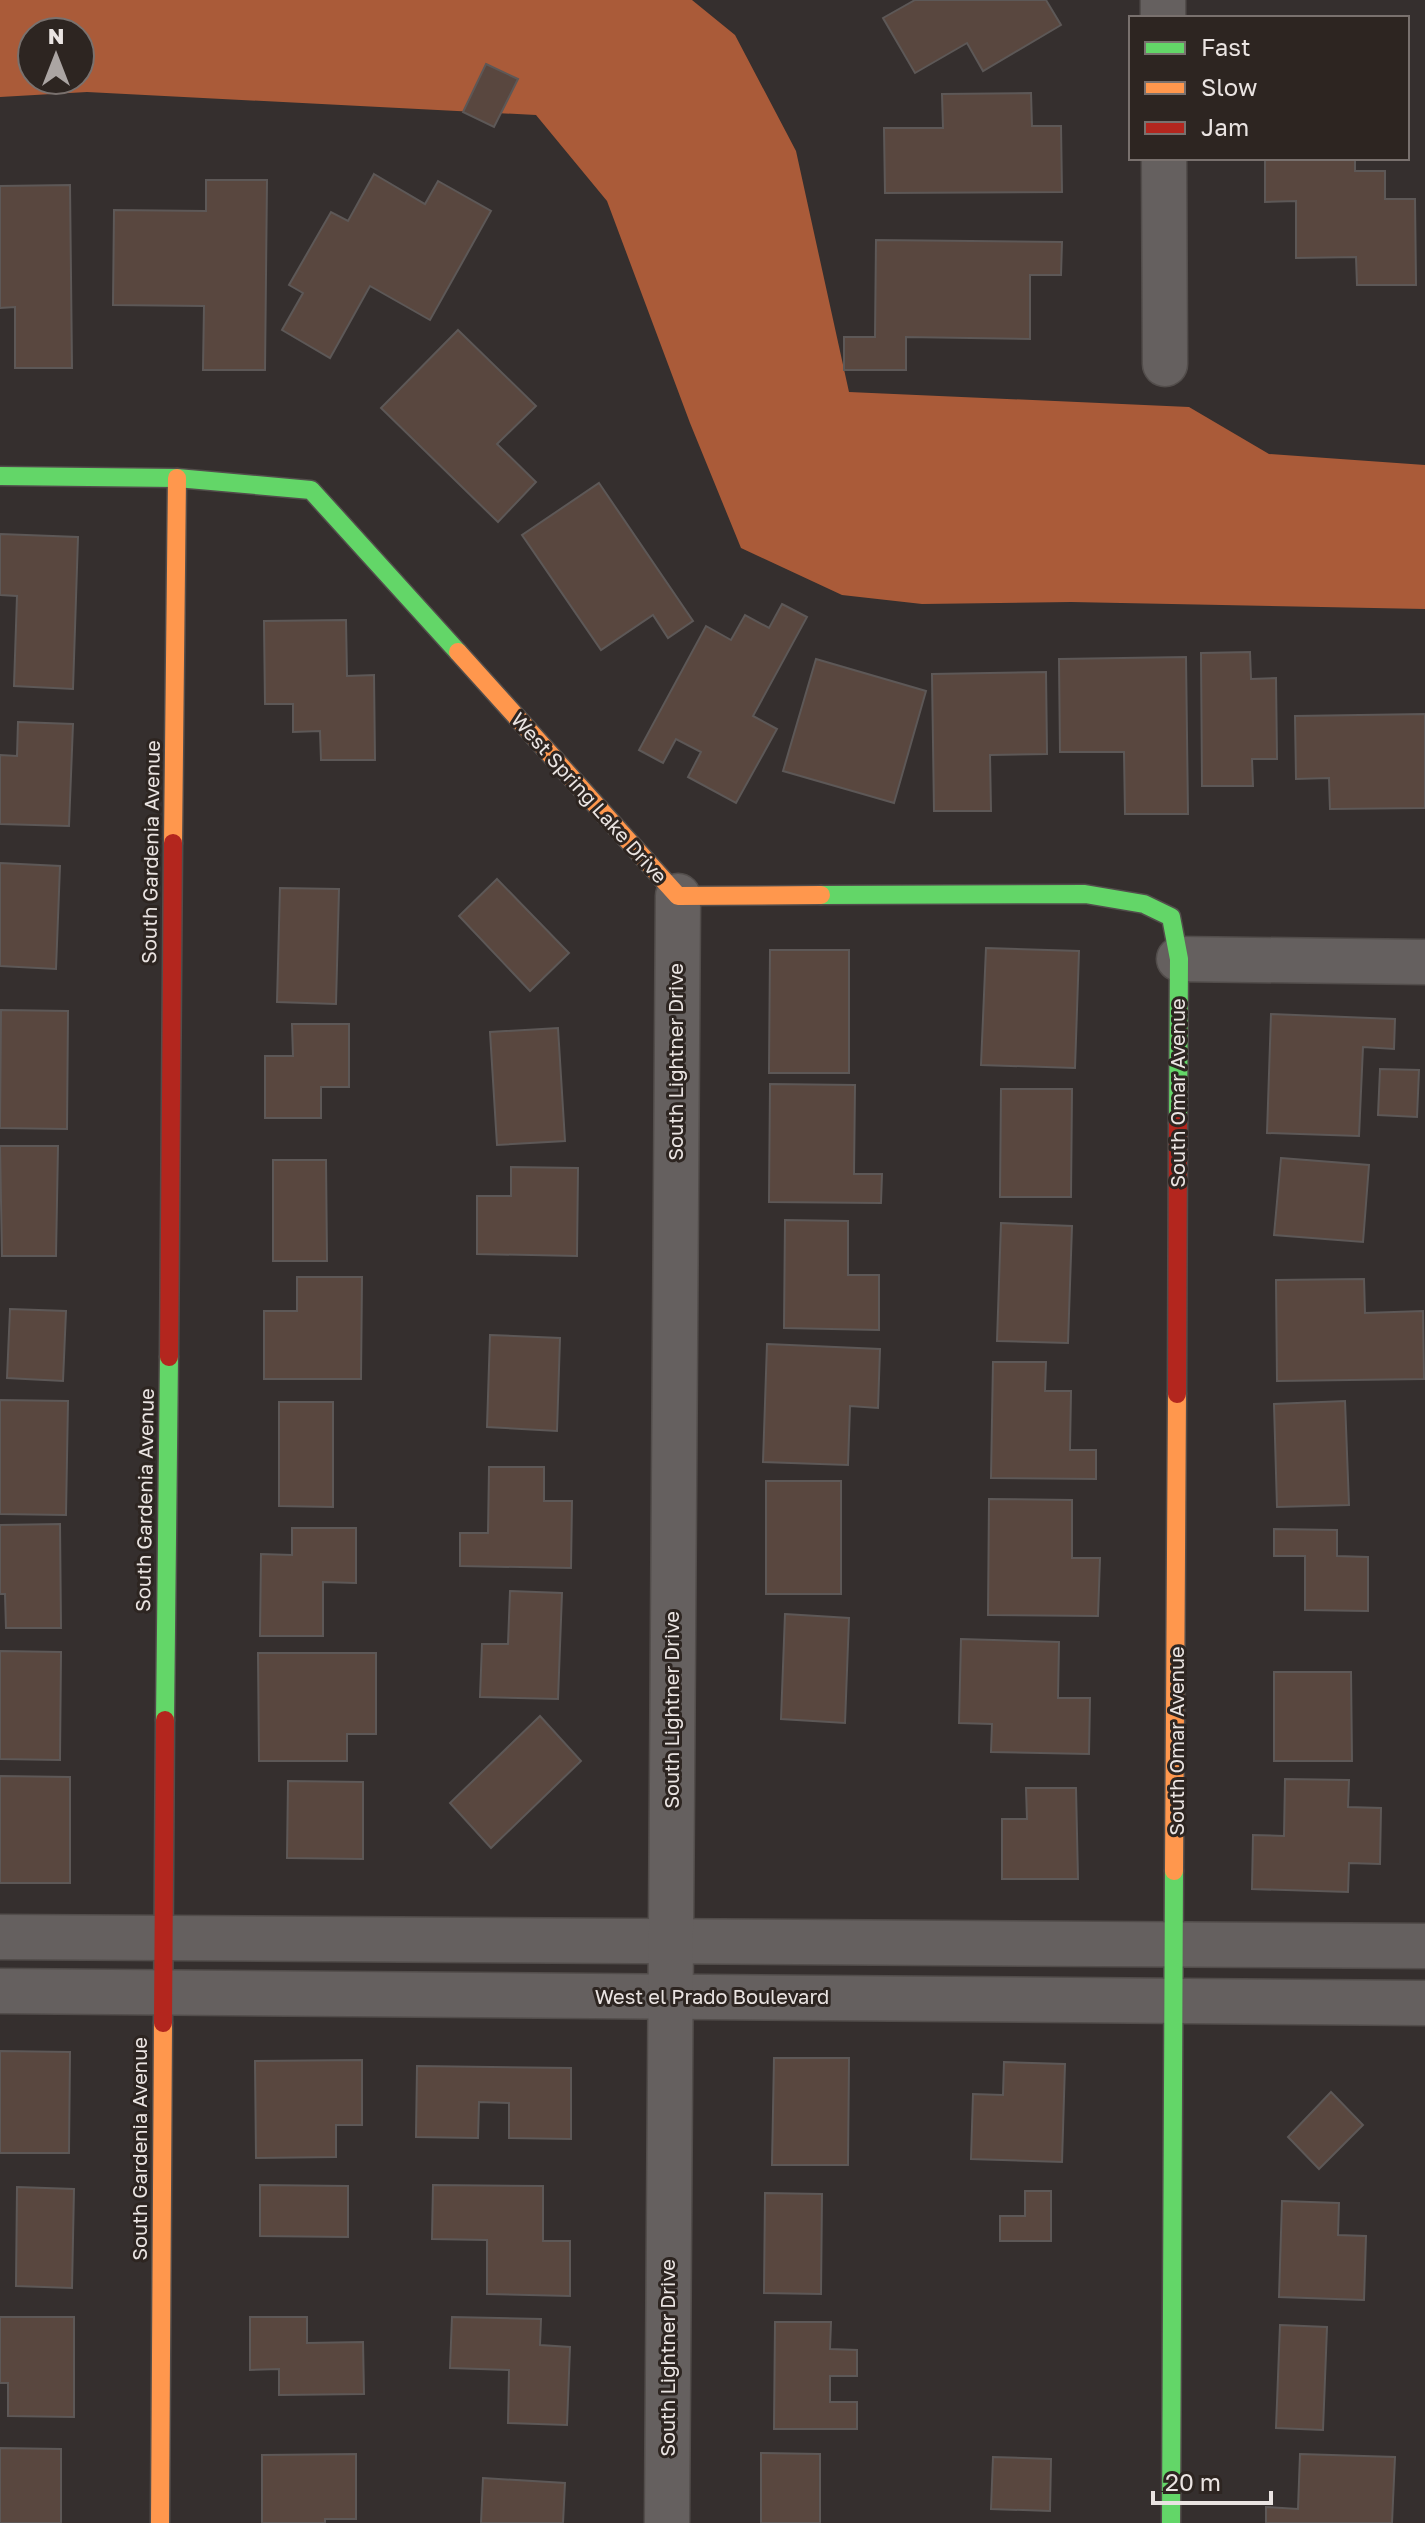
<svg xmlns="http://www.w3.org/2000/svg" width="1425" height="2523" viewBox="0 0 1425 2523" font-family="'Golos Text',sans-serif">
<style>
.water{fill:#aa5b39;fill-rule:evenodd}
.building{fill:#59473f;stroke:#5d5857;stroke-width:2}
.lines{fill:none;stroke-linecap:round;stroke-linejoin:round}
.street-casing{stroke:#524d4b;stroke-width:47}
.fast-casing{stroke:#524d4b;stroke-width:21}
.slow-casing{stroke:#524d4b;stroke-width:21}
.jam-casing{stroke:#524d4b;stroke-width:21}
.street{stroke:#65605f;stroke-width:44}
.fast{stroke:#63d668;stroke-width:18}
.slow{stroke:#ff974d;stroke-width:18}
.jam{stroke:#b3261e;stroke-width:18}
.labels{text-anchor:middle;stroke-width:6;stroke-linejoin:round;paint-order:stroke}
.street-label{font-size:20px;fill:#eae4e2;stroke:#2d2521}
</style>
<rect width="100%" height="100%" fill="#352f2e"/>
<path class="water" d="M 0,0 L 692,0 L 735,35 L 796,151 L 849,392 L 1189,407 L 1269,454 L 1425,465 L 1425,609 L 1071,602 L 922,604 L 842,595 L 741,548 L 690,423 L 607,201 L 536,115 L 87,92 L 0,97 ZM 32,32 L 80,32 L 80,80 L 32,80 Z"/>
<g class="building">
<polygon points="915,0 1046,0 1061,25 983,71 967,43 915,73 883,18"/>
<polygon points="486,64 518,79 494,127 463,112"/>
<polygon points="1031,93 1032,126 1061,126 1062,192 885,193 884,128 943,128 942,94"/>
<polygon points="1265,158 1355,158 1355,171 1385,171 1385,199 1415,199 1416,285 1357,285 1356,257 1296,258 1296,201 1265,202"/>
<polygon points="374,174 425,204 438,181 491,211 430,320 370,286 330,358 282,330 303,293 289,285 331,212 348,221"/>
<polygon points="206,180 267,180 265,370 203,370 204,306 113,305 114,210 206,211"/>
<polygon points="70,185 72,368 15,368 15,307 0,308 0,186"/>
<polygon points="876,240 1062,242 1061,275 1030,275 1030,339 906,337 906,370 844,370 844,337 875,337"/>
<polygon points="458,330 536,406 497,444 536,482 498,522 381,408"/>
<polygon points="599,483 693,621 668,638 653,615 601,650 522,535"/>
<polygon points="0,534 78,537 73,689 14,686 17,596 0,595"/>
<polygon points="782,604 807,617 753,716 777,729 736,803 688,777 701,752 676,739 663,763 639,750 706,626 731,640 745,615 769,628"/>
<polygon points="346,620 347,676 374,675 375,760 321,760 320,731 293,732 293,704 265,704 264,621"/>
<polygon points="1250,652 1251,679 1276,678 1277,759 1252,759 1253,786 1202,786 1201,653"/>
<polygon points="1186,657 1188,814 1125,814 1124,752 1060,752 1059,659"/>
<polygon points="816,659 926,691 894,803 783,771"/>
<polygon points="1046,672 1047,754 990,755 991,811 934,811 932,674"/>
<polygon points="1425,714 1425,808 1330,809 1329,778 1296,779 1295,716"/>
<polygon points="18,722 73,724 69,826 0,824 0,755 17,756"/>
<polygon points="0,863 60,866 56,969 0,966"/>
<polygon points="497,879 569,953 530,991 459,916"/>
<polygon points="280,888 339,889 336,1004 277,1002"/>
<polygon points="986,948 1079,951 1075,1068 981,1065"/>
<polygon points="770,950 849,950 849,1073 769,1073"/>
<polygon points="1,1010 68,1011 67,1129 0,1128"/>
<polygon points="1271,1014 1395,1019 1394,1049 1363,1047 1359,1136 1267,1133"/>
<polygon points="292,1024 349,1024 349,1087 321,1087 321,1118 265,1118 265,1056 293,1056"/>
<polygon points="558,1028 565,1141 497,1145 490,1032"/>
<polygon points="1380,1069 1419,1070 1417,1117 1378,1115"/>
<polygon points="770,1084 855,1085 854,1174 882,1174 881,1203 769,1202"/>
<polygon points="1001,1089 1072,1089 1071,1197 1000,1197"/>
<polygon points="0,1146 58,1146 56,1256 2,1256"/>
<polygon points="1281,1158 1369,1165 1363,1242 1274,1235"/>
<polygon points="273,1160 326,1160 327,1261 273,1261"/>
<polygon points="511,1167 578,1168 577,1256 477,1254 477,1196 511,1196"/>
<polygon points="785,1220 848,1221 848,1275 879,1275 879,1330 784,1328"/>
<polygon points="1001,1223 1072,1226 1068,1343 997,1341"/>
<polygon points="297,1277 362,1277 361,1379 264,1379 264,1311 297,1311"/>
<polygon points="1364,1279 1365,1313 1423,1311 1424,1379 1277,1381 1276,1280"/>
<polygon points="10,1309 66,1311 63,1381 7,1378"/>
<polygon points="490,1335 560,1338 557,1431 487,1427"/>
<polygon points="767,1344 880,1349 878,1408 850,1406 848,1465 763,1462"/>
<polygon points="993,1362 1046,1362 1045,1391 1071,1391 1070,1450 1096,1450 1096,1479 991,1478"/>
<polygon points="0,1400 68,1401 66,1515 0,1514"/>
<polygon points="1345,1401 1349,1505 1277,1507 1274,1404"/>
<polygon points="279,1402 333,1402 333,1507 279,1506"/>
<polygon points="489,1467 544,1467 544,1501 572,1501 571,1568 460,1566 460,1533 488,1533"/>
<rect x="766" y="1481" width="75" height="113"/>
<polygon points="989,1499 1072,1500 1072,1558 1100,1558 1098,1616 988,1615"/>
<polygon points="60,1524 61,1628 6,1628 5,1594 0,1594 0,1525"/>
<polygon points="292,1528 356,1528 356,1583 323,1582 323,1636 260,1636 261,1554 292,1555"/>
<polygon points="1274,1529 1337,1530 1337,1556 1368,1557 1368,1611 1305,1610 1305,1556 1274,1556"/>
<polygon points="510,1591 562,1593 558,1699 480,1697 482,1644 508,1644"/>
<polygon points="785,1614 849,1618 845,1723 781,1719"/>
<polygon points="961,1639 1059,1642 1058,1698 1090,1698 1089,1754 991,1752 992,1724 959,1723"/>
<polygon points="0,1651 61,1652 60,1760 0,1759"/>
<polygon points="258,1653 376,1653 376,1734 347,1734 347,1761 259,1761"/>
<polygon points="1274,1672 1351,1672 1352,1761 1274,1761"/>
<polygon points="540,1716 581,1761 491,1848 450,1803"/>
<polygon points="0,1776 70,1777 70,1883 0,1883"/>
<polygon points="1285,1779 1349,1780 1348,1807 1381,1808 1380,1864 1349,1863 1348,1892 1252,1889 1253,1835 1284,1836"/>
<polygon points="288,1781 363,1782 363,1859 287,1858"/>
<polygon points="1026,1788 1076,1788 1078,1879 1002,1879 1002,1819 1027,1819"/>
<polygon points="0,2051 70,2052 69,2153 0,2153"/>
<polygon points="774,2058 849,2058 848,2165 772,2165"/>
<polygon points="362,2060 362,2125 336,2125 336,2157 256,2158 255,2061"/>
<polygon points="1004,2062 1065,2064 1062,2162 971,2159 973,2094 1003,2095"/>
<polygon points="417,2066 571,2068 571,2139 509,2138 509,2103 479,2102 478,2138 416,2137"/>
<polygon points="1331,2092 1363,2125 1319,2169 1288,2137"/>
<polygon points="260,2185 348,2186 348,2237 260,2236"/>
<polygon points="433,2185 543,2186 543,2241 570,2241 570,2296 487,2294 487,2240 432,2239"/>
<polygon points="17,2187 74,2189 72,2288 16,2286"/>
<polygon points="1025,2191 1051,2191 1051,2241 1000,2241 1000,2216 1025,2216"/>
<polygon points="765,2193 822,2194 821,2294 764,2293"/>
<polygon points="1282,2201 1339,2203 1338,2235 1366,2236 1364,2300 1279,2297"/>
<polygon points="0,2317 74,2317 74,2417 8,2416 8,2383 0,2383"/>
<polygon points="250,2317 307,2317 307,2343 363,2342 364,2394 279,2395 279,2369 250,2370"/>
<polygon points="452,2317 541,2319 540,2345 570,2347 567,2425 508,2423 509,2370 450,2368"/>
<polygon points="775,2322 831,2322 830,2349 857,2350 857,2376 830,2376 830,2402 857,2402 857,2429 774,2429"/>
<polygon points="1280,2325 1327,2327 1323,2430 1276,2428"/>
<polygon points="0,2448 61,2449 61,2523 0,2523"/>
<polygon points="761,2453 820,2454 820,2523 761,2523"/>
<polygon points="356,2454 356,2519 325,2519 325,2523 262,2523 262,2455"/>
<polygon points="1300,2454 1395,2457 1392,2523 1266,2523 1266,2507 1298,2509"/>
<polygon points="993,2457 1051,2459 1050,2511 991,2509"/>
<polygon points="483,2478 565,2483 563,2523 481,2523"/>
</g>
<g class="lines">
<defs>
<g id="street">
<polyline points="1163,0 1163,18"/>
<polyline points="1164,158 1165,364"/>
<polyline points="1179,959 1425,962"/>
<polyline points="0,1937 1425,1946"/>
<polyline points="0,1991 1425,2003"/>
<polyline points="667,2523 678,896"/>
</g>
<g id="fast">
<polyline points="0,476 177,478 311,490 458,652"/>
<polyline points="821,895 1085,894 1144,904 1171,917 1179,959 1178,1123"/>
<polyline points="165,1720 169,1357"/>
<polyline points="1171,2523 1174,1871"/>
</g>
<g id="slow">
<polyline points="458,652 678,896 821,895"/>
<polyline points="173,843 177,478"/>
<polyline points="1174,1871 1177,1394"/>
<polyline points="160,2523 163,2023"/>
</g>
<g id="jam">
<polyline points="169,1357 173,843"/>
<polyline points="1177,1394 1178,1123"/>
<polyline points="163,2023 165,1720"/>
</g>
</defs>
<use href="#street" class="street-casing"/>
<use href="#fast" class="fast-casing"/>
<use href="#slow" class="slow-casing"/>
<use href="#jam" class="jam-casing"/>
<use href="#street" class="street"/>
<use href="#fast" class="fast"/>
<use href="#slow" class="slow"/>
<use href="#jam" class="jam"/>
</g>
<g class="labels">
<g class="street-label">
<text transform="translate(589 798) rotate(48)" y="7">West Spring Lake Drive</text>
<text transform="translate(151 852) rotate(-89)" y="7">South Gardenia Avenue</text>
<text transform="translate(676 1062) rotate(-90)" y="7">South Lightner Drive</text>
<text transform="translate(1178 1093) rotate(-90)" y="7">South Omar Avenue</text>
<text transform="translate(145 1500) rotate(-89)" y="7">South Gardenia Avenue</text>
<text transform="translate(672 1710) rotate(-90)" y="7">South Lightner Drive</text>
<text transform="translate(1177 1741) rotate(-90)" y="7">South Omar Avenue</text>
<text x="712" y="2004">West el Prado Boulevard</text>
<text transform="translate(140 2149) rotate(-90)" y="7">South Gardenia Avenue</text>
<text transform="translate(668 2358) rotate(-90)" y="7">South Lightner Drive</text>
</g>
</g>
<rect x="1129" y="16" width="280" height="144" fill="#2d2521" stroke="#79716e" stroke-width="2"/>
<rect x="1145" y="42" width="40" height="12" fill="#63d668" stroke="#79716e" stroke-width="2"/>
<text x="1201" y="56" font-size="24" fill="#eae4e2">Fast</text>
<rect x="1145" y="82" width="40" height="12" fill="#ff974d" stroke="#79716e" stroke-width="2"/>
<text x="1201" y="96" font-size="24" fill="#eae4e2">Slow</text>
<rect x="1145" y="122" width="40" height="12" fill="#b3261e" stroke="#79716e" stroke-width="2"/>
<text x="1201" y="136" font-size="24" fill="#eae4e2">Jam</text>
<g transform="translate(56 56)"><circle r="38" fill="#2d2521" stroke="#79716e" stroke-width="2"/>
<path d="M0-6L14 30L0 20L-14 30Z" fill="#aba5a3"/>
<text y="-12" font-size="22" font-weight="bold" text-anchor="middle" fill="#eae4e2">N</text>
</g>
<path d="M1153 2491v12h118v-12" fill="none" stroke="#eae4e2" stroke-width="4"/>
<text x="1165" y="2491" font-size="24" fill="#eae4e2" stroke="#2d2521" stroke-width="6" paint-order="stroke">20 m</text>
</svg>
